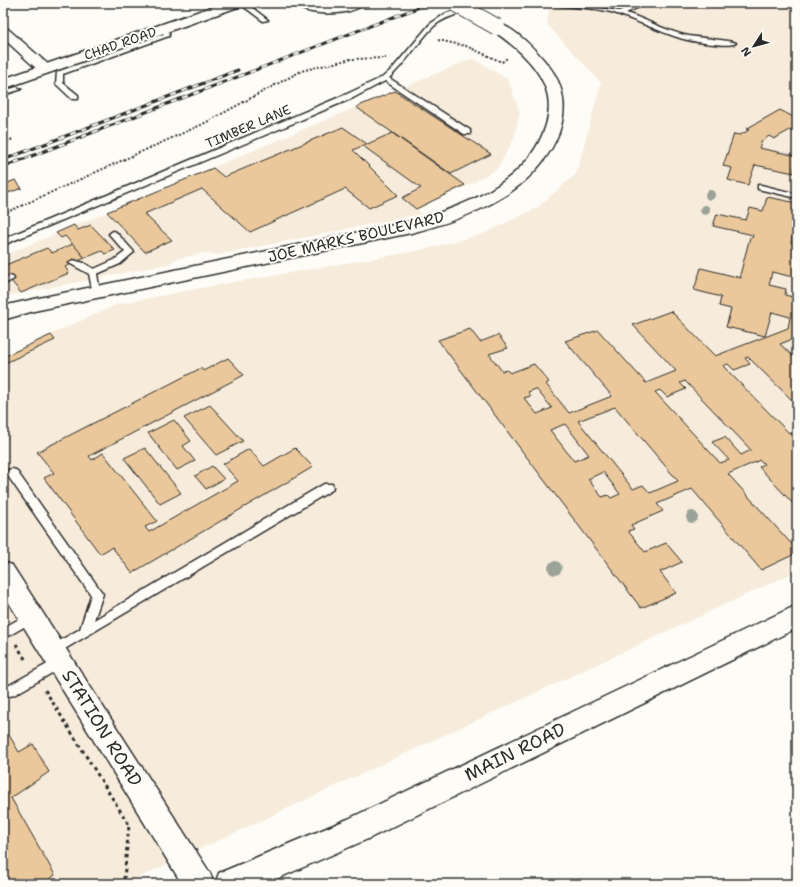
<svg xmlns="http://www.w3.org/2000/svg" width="800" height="887" viewBox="0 0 800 887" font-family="'Shantell Sans',sans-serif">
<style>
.built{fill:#f7ecdb}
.building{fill:#eac89b;stroke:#2b2b2b;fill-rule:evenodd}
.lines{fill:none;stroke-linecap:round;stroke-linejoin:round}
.service-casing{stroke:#2b2b2b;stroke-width:3}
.minor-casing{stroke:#2b2b2b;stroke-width:3}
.tertiary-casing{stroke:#2b2b2b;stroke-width:3}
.secondary-casing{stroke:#2b2b2b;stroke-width:3}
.path-far1{stroke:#2b2b2b;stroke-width:2;stroke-dasharray:2 2;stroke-linecap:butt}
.path{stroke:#2b2b2b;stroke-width:3;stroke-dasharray:3.5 3.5;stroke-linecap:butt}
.service{fill:#fdfcf7;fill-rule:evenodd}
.minor{fill:#fdfcf7;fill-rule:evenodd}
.tertiary{fill:#fdfcf7;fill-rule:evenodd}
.secondary{fill:#fdfcf7;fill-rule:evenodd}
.rail-casing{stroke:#2b2b2b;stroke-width:3}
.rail{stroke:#fdfcf7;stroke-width:2;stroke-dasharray:6;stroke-linecap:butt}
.secondary-bridge-casing{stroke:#2b2b2b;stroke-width:18;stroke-linecap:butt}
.secondary-bridge{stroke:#fdfcf7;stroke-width:16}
.tree{fill:#9ba298}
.labels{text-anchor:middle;stroke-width:4;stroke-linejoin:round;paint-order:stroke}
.far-street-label{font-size:13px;fill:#2b2b2b;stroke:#fdfcf7}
.street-label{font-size:15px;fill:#2b2b2b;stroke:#fdfcf7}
.near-street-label{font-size:18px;fill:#2b2b2b;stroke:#fdfcf7}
</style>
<rect width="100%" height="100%" fill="#fdfcf7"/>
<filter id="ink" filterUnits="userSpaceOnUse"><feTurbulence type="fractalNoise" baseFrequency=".025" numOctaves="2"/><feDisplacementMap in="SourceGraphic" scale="8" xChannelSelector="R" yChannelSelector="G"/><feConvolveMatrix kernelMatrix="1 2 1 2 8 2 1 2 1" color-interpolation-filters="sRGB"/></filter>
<g filter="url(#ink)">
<g class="built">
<polygon points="550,3 797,3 797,571 125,884 3,884 3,348 7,354 118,304 212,286 422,250 483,234 537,208 576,174 601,83 547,24"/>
<polygon points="473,58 508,80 520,112 514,139 497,169 467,186 417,209 422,214 217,255 205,253 176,259 168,264 3,297 3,256"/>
</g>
<g class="building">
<polygon points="395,91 491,154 451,174 356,107"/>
<polygon points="780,110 797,119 797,130 794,132 790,130 774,139 769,136 762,141 759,148 797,156 794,173 755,165 748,185 728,180 732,168 723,166 734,134 740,135 749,130 746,129"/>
<polygon points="343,127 367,144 353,150 398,195 369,208 345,189 250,232 202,189 144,214 172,240 145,252 107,212 213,168 224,177"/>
<polygon points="392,133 465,185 416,209 402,198 421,188 363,146"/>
<polygon points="15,180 22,188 3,195 3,185"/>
<path d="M 767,197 L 797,203 L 792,223 L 797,224 L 797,231 L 795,238 L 792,237 L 791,243 L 797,244 L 797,278 L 772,272 L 769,285 L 786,289 L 785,295 L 797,298 L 797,343 L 793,339 L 780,344 L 797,360 L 797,405 L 748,357 L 745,358 L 750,364 L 734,370 L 728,364 L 723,366 L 790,434 L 797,430 L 797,508 L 759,467 L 764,464 L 760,460 L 728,474 L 797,550 L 797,553 L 761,570 L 692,489 L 657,504 L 663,511 L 631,525 L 634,529 L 628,531 L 645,552 L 666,543 L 682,562 L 660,572 L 676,593 L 641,608 L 438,340 L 470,329 L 480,342 L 498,335 L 508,348 L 489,354 L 502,371 L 507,370 L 510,373 L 534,364 L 549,382 L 546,384 L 569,413 L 612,396 L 565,341 L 598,330 L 646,383 L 676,371 L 633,325 L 671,311 L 715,356 L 788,328 L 790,317 L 772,312 L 765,336 L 726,327 L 731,309 L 719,306 L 721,297 L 694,290 L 701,268 L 741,278 L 741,276 L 740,275 L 750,237 L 752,238 L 753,235 L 713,226 L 717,214 L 746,220 L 750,208 L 763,211 ZM 685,381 L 751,450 L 741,455 L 725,437 L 712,442 L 729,460 L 720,463 L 655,392 L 660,390 L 667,397 L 686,389 L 680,383 ZM 536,389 L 552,408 L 537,414 L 524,398 L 531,396 L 528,392 ZM 615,407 L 678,481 L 650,493 L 643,485 L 633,489 L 578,421 ZM 565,424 L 589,455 L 574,461 L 550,430 ZM 603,472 L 620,494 L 611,498 L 608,495 L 602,497 L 588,479 Z"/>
<polygon points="74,225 78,230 91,225 115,250 105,254 102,251 85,258 65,236 61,238 56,233"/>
<polygon points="73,244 85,258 65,267 69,273 21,293 3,271 3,266 47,248 52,253"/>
<polygon points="51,335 55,340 3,364 3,357"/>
<polygon points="228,358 244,375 89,456 92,460 103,453 157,521 145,527 149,532 238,481 223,464 249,449 264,466 295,448 313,467 132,573 112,547 100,554 44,478 54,473 37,452 201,368 203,371"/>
<polygon points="210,405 243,441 216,455 184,418"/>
<polygon points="174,420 191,441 183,446 195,461 177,470 148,433"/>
<polygon points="145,448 181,493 160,504 124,458"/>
<polygon points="212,466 224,479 206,489 195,476"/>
<polygon points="9,735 19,752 33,744 49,772 11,798 55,875 43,884 3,884 3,857 7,855 3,848 3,738"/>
</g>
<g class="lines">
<defs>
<g id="service">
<polygon points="239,3 246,3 268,20 263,21"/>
<path d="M 475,3 L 484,3 C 471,13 449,13 434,26 C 418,42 406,63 389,78 L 470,130 L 470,134 L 464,134 L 385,81 L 353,98 L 3,245 L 3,239 L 347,94 L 383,77 L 393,68 L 430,24 L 445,14 Z"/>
<path d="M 551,3 L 568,3 L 619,11 L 639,3 L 648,3 L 626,13 C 645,19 664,30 684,35 C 694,38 732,40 736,43 C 729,48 689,41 680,38 C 658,31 636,20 614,13 C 599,8 571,7 554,5 Z"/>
<polygon points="160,28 164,28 169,32 169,36 63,74 63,83 78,95 78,99 72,99 56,84 57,72 164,34 159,29"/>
<polygon points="17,87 21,89 19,90 3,95 3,91"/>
<polygon points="758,185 761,185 797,194 797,198 758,189"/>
<polygon points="113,231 116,232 134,252 120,264 97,274 100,292 99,294 93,294 89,274 69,263 73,260 84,263 94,269 114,260 125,252 109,234"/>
<polygon points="10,276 13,277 14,279 3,285 3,279"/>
<polygon points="12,469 16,470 101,591 103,594 94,620 324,484 332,484 333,487 332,490 53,656 49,655 47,651 49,647 80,629 91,595 8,476 7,473 8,470"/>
<polygon points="32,612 36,614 38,617 36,620 3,639 3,628"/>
<polygon points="60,657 64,658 66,662 64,666 14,695 10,696 6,695 4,691 6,687"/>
</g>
<polygon id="minor" points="3,27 7,28 50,66 52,69 50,72 40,72 3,38"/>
<g id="tertiary">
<polygon points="223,3 243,3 241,6 3,89 3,79"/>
<path d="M 293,3 L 328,6 L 343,3 L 364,3 C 354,17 303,17 293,3 Z"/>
</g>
<g id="secondary">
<path d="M 497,23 C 514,27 537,51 548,65 C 587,113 546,172 501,198 C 473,215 442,225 411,233 L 34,311 L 3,320 L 3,306 L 34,299 L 408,222 C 461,208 528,184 546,125 C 550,111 550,97 544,84 C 534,61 512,44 492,30 L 490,27 L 492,24 Z"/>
<polygon points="3,562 12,565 210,873 214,884 182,884 3,593"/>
<polygon points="797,605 797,628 368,839 265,884 215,884 219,873 348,819"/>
</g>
</defs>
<use href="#service" class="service-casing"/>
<use href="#minor" class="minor-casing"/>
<use href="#tertiary" class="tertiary-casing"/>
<use href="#secondary" class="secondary-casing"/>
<g class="path-far1">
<polyline points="438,40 466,46 502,62 506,59 505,56"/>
<polyline points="3,143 13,139"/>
<polyline points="3,214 203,124 301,71 351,59 386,58"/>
</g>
<g class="path">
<polyline points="16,644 27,662"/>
<polyline points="45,690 129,825 124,879"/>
</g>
<use href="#service" class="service"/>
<use href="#minor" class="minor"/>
<use href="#tertiary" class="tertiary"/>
<use href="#secondary" class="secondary"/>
<defs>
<g id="rail">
<polyline points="3,160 238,70"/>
<polyline points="3,167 430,3"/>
</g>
</defs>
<use href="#rail" class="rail-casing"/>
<use href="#rail" class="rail"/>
<defs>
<polyline id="secondary-bridge" points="454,3 497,27"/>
</defs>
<use href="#secondary-bridge" class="secondary-bridge-casing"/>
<use href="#secondary-bridge" class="secondary-bridge"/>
</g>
<g class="tree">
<circle cx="710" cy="195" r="5"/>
<circle cx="705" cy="210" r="5"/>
<circle cx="692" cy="517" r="6"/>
<circle cx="555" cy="568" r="7"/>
</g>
</g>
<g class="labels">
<g class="far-street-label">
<text transform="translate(120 43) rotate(-19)" y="5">CHAD ROAD</text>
<text transform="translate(248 126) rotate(-23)" y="5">TIMBER LANE</text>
</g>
<g class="street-label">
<text transform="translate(356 237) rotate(-13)" y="5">JOE MARKS BOULEVARD</text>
</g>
<g class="near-street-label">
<text transform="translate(102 728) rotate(58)" y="6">STATION ROAD</text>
<text transform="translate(515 752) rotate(-26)" y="6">MAIN ROAD</text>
</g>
</g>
<rect width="800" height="887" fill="none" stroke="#fdfcf7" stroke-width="16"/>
<rect x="8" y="8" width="784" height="871" fill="none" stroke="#2b2b2b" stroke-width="1.5" filter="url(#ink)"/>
<g transform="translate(754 46) rotate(234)" stroke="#fdfcf7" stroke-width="3" paint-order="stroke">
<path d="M0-3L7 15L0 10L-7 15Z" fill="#2b2b2b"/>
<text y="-6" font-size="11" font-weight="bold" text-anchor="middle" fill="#2b2b2b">N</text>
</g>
</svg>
